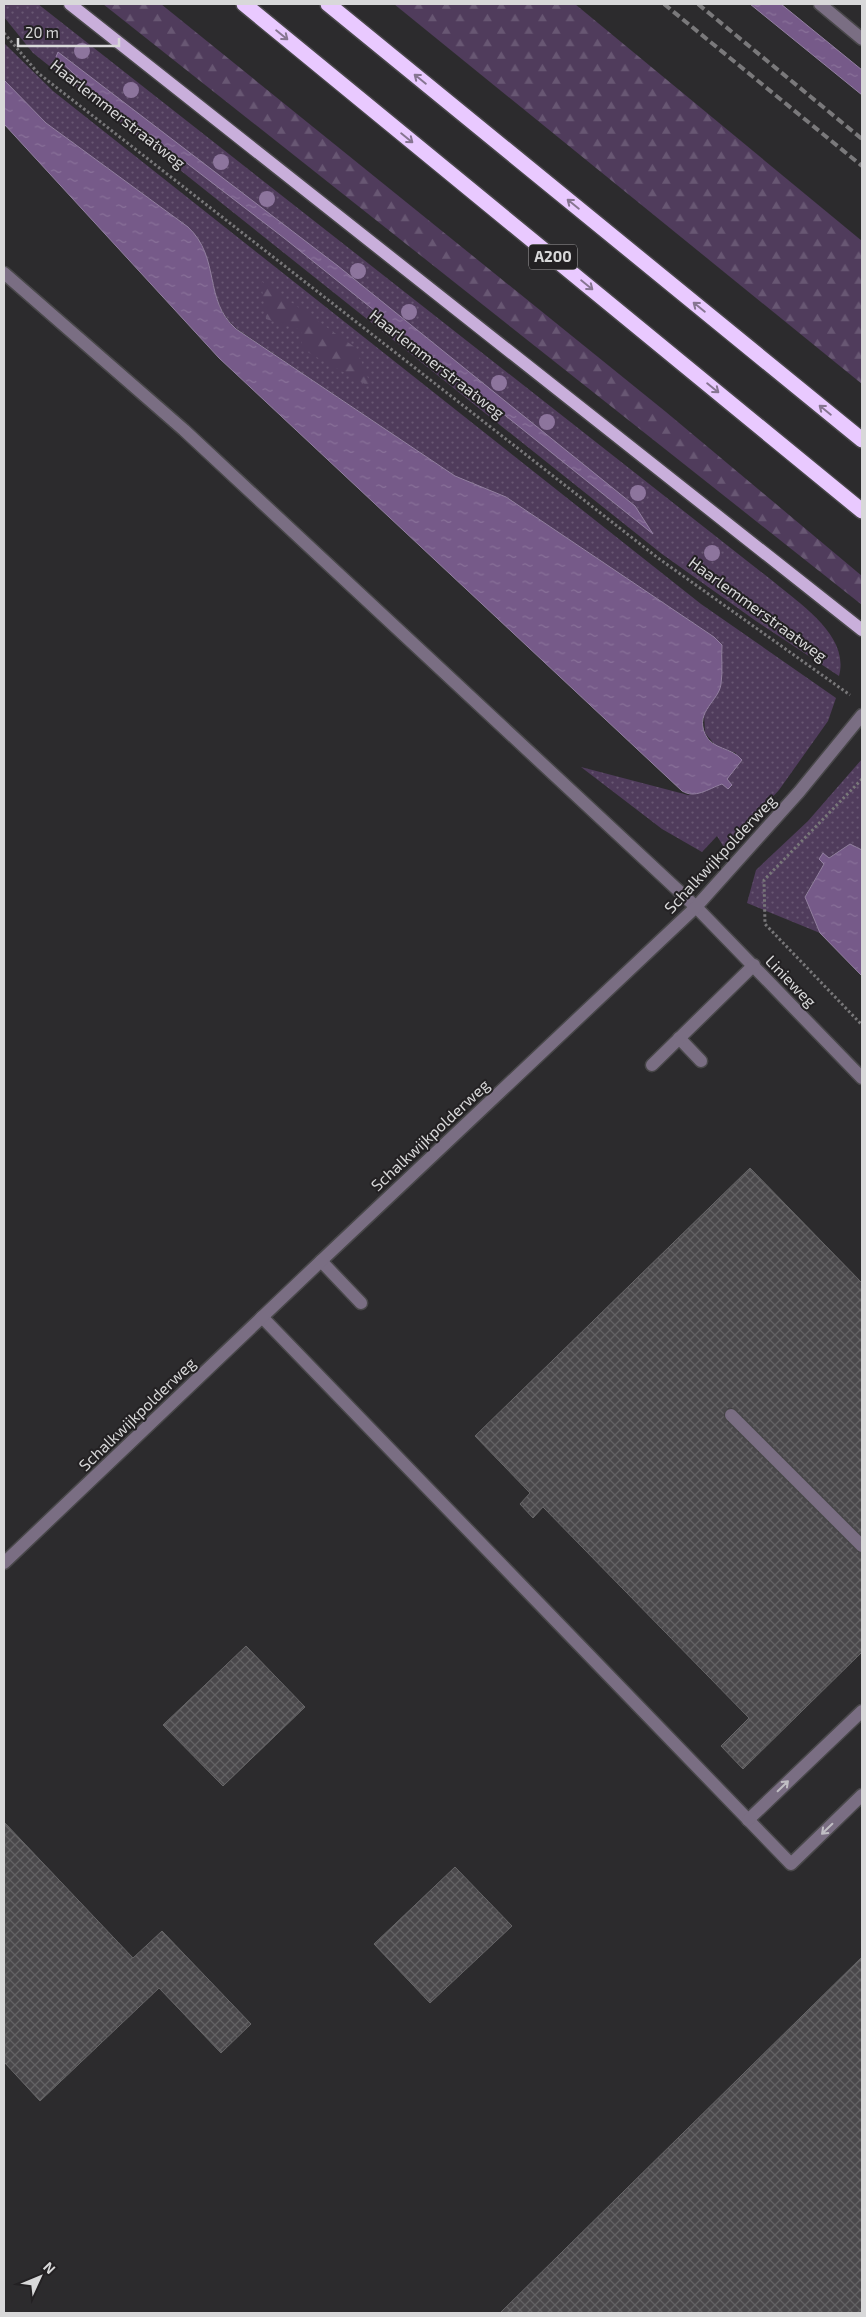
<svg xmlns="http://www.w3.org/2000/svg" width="866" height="2317" viewBox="0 0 866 2317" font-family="'Exo 2',sans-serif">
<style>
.green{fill:url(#green-dots)}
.forest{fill:url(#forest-firs)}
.water{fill:url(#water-ripples);stroke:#9380a1}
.building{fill:url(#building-cross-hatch);stroke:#676668}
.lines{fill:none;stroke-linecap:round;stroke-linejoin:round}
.minor-casing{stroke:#484749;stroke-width:15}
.major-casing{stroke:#484749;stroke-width:15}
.highway-casing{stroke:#484749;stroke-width:18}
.path{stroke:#787779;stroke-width:3;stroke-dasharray:2.5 2.5;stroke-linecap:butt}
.minor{stroke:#7a6e83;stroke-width:12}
.major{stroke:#c9afdb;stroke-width:12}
.highway{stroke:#e9c9ff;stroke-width:15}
.rail{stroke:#7a797b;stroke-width:4;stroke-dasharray:8 4;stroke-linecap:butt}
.tree{fill:#8d759d}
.oneway{stroke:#867591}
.oneway2{stroke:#c0bec4}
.labels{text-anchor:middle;stroke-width:4;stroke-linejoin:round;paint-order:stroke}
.shield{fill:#232123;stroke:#a2a1a2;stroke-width:1}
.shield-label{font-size:15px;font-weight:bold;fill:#d8d8d9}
.street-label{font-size:16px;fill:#d8d8d9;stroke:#232123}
</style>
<defs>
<pattern id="green-dots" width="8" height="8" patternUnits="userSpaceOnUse" patternTransform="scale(1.25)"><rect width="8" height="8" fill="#503c5c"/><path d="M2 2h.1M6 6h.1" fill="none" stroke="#685773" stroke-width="1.8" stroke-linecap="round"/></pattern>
<pattern id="forest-firs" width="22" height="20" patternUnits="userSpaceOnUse" patternTransform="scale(1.25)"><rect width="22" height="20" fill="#503c5c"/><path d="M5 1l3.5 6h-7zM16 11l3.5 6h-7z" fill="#685773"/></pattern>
<pattern id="water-ripples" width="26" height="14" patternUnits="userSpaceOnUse" patternTransform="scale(1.25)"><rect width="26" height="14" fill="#765a89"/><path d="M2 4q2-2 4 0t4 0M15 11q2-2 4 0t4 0" fill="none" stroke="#897199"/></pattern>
<pattern id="building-cross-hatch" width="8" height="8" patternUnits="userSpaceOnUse" patternTransform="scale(1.25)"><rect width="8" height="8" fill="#4a484b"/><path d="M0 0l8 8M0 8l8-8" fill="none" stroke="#636264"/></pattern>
</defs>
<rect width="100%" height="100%" fill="#2c2b2d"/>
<g class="green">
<path d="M 4,4 L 38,4 L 774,582 C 801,605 850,636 839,676 L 756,621 L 662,554 L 33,53 L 4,17 Z"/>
<path d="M 4,43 L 53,91 L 701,604 L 836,698 L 828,721 L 779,790 L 725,849 L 717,836 L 702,852 L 662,829 L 581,767 L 688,795 L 722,784 L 728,789 L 732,786 L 727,779 L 736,753 L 716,746 L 705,733 L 704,713 L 721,686 L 722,645 L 714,637 L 506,497 L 455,476 L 237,329 C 203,300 221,258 188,227 L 46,123 L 9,86 L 4,80 Z"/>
<polygon points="862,759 862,850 850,844 828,858 823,853 824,864 805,896 820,933 747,903 756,870 808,821"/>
</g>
<g class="forest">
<polygon points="103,4 161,4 666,412 862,576 862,605"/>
<polygon points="394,4 575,4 862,241 862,384"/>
<polygon points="261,281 356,348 372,388 302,349 301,330 266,319"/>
</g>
<g class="water">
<polygon points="750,4 781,4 862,70 862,95"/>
<polygon points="58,52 338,266 635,506 653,534 284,238 89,88 56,57"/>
<path d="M 4,80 L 46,123 L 188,227 C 221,258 203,300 236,329 L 455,476 L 506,497 L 714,637 L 722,645 C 721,658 723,671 721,684 C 719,701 695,711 705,734 C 712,750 732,747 742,760 L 727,779 L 732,785 L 728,789 L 722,784 C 708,789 695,799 682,791 L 219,358 L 4,124 Z"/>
<polygon points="850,844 862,850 862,976 820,933 805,897 824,864 819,859 823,853 829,858"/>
</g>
<g class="building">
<polygon points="750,1168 862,1283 862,1652 743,1769 721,1746 749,1718 543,1507 533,1518 520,1504 530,1493 475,1436"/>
<polygon points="246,1646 305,1707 223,1786 163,1725"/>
<polygon points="4,1822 133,1958 162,1931 251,2024 221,2053 159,1988 40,2101 4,2062"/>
<polygon points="455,1867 512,1926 430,2003 374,1944"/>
<polygon points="862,1957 862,2313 500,2313"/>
</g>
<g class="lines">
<defs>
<g id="minor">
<polyline points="820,4 862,39"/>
<polyline points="4,273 184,430 696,907 862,1078"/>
<polyline points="679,1038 701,1061"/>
<polyline points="652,1065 754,965"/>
<polyline points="321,1261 361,1303"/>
<polyline points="262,1317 791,1864 862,1795"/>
<polyline points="731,1415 862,1546"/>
<polyline points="4,1563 321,1261 696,907 799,792 862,715"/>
<polyline points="748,1820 862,1711"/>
</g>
<polyline id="major" points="70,4 862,630"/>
<g id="highway">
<polyline points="244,4 862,511"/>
<polyline points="328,4 862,440"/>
</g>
</defs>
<use href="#minor" class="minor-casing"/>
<use href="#major" class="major-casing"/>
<use href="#highway" class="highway-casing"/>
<g class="path">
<polyline points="4,33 38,73 658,558 850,695"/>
<polyline points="862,779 764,880 765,924 862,1025"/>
</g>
<use href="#minor" class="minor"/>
<use href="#major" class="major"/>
<use href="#highway" class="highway"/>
<g class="rail">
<polyline points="664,4 862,166"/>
<polyline points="698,4 862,139"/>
</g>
</g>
<g class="tree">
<circle cx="82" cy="51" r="8"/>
<circle cx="131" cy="90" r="8"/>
<circle cx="221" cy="162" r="8"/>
<circle cx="267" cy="199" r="8"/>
<circle cx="358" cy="271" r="8"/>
<circle cx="409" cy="312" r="8"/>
<circle cx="499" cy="383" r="8"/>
<circle cx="547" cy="422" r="8"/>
<circle cx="638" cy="493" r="8"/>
<circle cx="712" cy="553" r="8"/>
</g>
<defs><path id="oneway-shaft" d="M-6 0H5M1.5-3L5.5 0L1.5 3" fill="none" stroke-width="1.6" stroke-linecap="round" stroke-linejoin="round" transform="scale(1.25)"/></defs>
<g class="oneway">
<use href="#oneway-shaft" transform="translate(282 35) rotate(39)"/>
<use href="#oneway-shaft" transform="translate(420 79) rotate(-141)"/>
<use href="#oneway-shaft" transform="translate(407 138) rotate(39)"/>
<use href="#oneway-shaft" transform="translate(573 204) rotate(-141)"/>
<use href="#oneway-shaft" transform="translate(587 285) rotate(39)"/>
<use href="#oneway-shaft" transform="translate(699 307) rotate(-141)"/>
<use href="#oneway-shaft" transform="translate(713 388) rotate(39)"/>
<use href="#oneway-shaft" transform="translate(825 410) rotate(-141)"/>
</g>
<g class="oneway2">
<use href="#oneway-shaft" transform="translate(783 1786) rotate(-44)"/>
<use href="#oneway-shaft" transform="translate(827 1829) rotate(136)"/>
</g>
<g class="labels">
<rect class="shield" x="529" y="244.5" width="48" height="25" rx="4"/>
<g class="shield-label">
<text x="553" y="262">A200</text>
</g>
<g class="street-label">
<text transform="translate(118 114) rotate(38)" y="6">Haarlemmerstraatweg</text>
<text transform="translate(437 364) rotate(38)" y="6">Haarlemmerstraatweg</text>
<text transform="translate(758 609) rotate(36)" y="6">Haarlemmerstraatweg</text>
<text transform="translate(720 854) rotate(-47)" y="6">Schalkwijkpolderweg</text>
<text transform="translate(791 981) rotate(46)" y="6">Linieweg</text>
<text transform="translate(430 1135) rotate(-43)" y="6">Schalkwijkpolderweg</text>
<text transform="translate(137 1414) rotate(-44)" y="6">Schalkwijkpolderweg</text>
</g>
</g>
<rect width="866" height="2317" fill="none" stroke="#d8d8d9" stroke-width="10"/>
<g transform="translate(40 2277) rotate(46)" stroke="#232123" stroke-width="4" paint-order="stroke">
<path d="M0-4L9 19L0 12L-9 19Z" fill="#d8d8d9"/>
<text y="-8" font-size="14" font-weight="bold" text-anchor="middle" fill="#d8d8d9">N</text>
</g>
<path d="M18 38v8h101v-8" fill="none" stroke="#d8d8d9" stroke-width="2.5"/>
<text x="25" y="38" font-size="15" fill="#d8d8d9" stroke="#232123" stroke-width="4" paint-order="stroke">20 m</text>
</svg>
